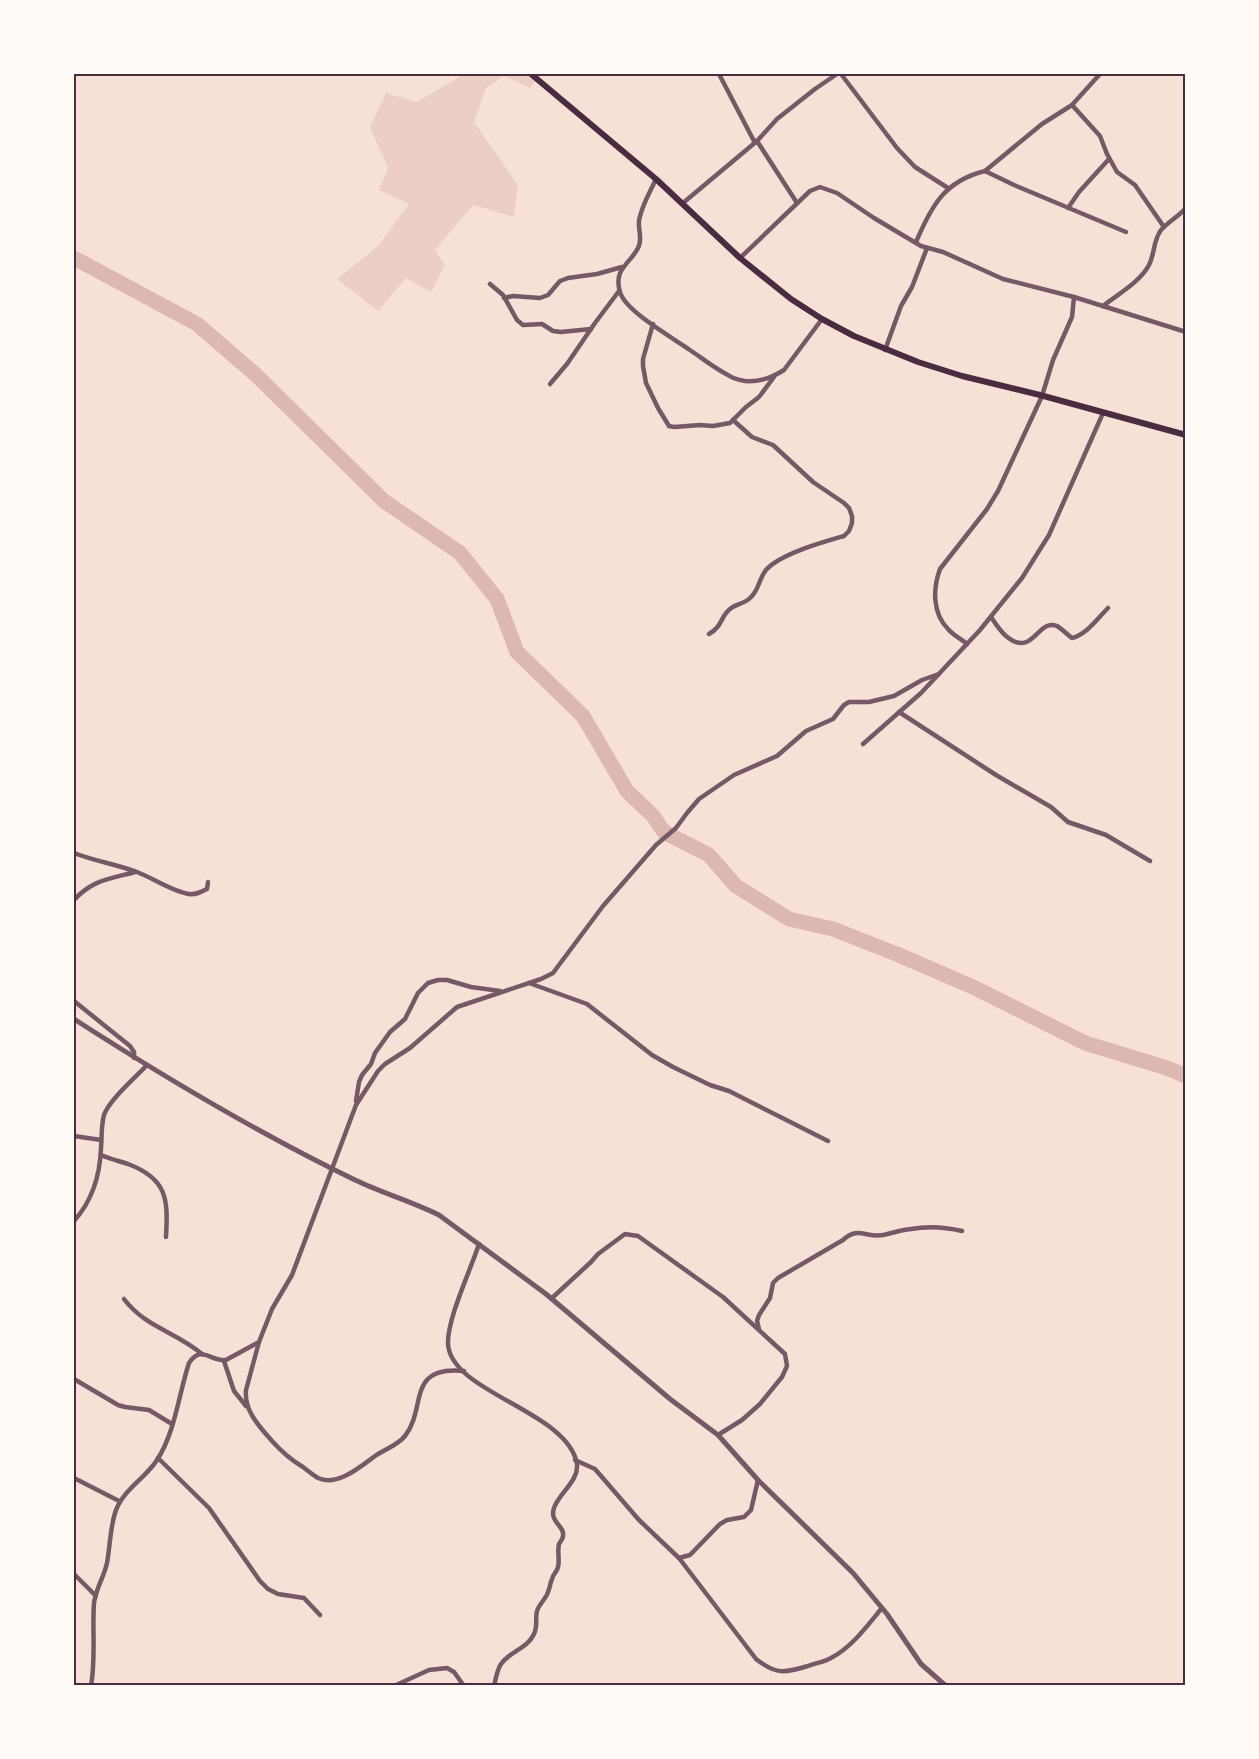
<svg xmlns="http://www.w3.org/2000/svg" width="1259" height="1759" viewBox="0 0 1259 1759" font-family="'Space Grotesk',sans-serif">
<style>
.green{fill:#ebcfc5}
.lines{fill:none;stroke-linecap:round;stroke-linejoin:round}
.river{stroke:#dcb8b0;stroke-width:15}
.minor{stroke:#755966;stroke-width:4.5}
.tertiary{stroke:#755966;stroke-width:5}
.secondary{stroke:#4a2c40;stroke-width:6}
.neatline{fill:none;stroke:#4a2c40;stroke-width:2}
</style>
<rect width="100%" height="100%" fill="#f7e1d7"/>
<polygon class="green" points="464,74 541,74 530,88 504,76 486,88 474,122 518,185 514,217 473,205 435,250 445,265 431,292 406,278 378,311 337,279 378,246 409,204 379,190 388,168 370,127 386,93 417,102"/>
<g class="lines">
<polyline class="river" points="74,258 197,324 256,375 384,501 460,553 497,599 517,652 583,716 627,791 653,816 664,832 709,855 736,886 789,919 833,929 899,955 973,987 1085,1043 1167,1068 1186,1076"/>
<g class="minor">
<polyline points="719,74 755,143"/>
<polyline points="841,74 897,148 915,167 948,188"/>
<polyline points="1072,105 1100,136 1107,154 1117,172 1135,185 1164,227"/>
<polyline points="757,141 797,203"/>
<polyline points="985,171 1042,124 1072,105 1100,74"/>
<path d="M 656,179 C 650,192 641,207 639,221 C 638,230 643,239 638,248 C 630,264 613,269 620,292 C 625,311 673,338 690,350 C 702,358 714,368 728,375 C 732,378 739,380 745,381 C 760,382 771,378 784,370 L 822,319"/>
<polyline points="683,203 757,141 777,119 815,89 837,74"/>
<polyline points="1068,208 1079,192 1109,159"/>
<path d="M 916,242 C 931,207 944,181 985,171 L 1014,185 L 1126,232"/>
<polyline points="740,258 810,191 820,187 837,193 874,218 921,246 943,252 1003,279 1074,297 1186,332"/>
<polyline points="490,284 503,295 517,320 523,325 542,324 553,331 561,332 591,329"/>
<polyline points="504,298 513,296 540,298 548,295 560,281 568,278 597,274 622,267"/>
<path d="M 1103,306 C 1118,294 1140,282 1149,265 C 1155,253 1153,241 1161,230 C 1169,221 1178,217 1186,208"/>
<polyline points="653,324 643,359 643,366 646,383 658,408 669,426 674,427 700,425 713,426 730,423 746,407 759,397 774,377"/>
<polyline points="885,350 901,306 912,287 927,248"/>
<polyline points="550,384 567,364 595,323 619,291"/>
<path d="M 991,617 C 995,623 1000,631 1006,636 C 1033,659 1037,618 1057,626 C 1062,629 1068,635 1072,638 C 1087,634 1097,619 1108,608"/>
<path d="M 709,634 C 723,626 720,617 730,609 C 736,604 744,604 750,598 C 759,591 759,578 766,570 C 780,554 823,542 844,536 L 849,531 L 852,523 L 852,516 L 849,508 L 844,503 L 813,482 L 773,445 L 752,437 L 733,420"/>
<path d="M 967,644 C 961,639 953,635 948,629 C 932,613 933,588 940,569 L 987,509 L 998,491 L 1042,396 L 1053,360 L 1072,317 L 1074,297"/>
<polyline points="899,712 996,775 1051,807 1068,822 1106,835 1150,861"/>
<polyline points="863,744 921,693 980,630 1022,578 1049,535 1103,413"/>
<path d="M 74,853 C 94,861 116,864 137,872 C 153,878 173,892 189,894 C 196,895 201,892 207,889 L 208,882"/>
<path d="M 74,900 C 92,880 109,879 135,872"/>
<polyline points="529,983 587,1004 652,1055 673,1067 710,1085 729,1091 828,1141"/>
<polyline points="74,1001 130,1046 134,1052 134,1058"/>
<polyline points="356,1101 359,1082 362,1075 371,1064 375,1053 390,1032 405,1019 418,993 428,983 438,980 447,980 471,987 500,991"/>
<polyline points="74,1136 101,1140"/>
<path d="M 101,1155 C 110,1159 119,1161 128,1164 C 168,1179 168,1200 166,1237"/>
<path d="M 74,1221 C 92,1201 100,1175 101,1148 C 102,1137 101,1126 104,1115 C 109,1100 136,1077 147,1065"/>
<path d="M 479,1244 C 471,1269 447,1319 448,1344 C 451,1393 568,1411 577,1464 C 579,1481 559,1493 554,1508 C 549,1522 565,1526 563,1536 C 563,1539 560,1542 559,1544 C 557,1552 560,1560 558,1567 C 557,1572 553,1574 552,1579 C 550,1583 550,1588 548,1592 C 546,1599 539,1604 537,1611 C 535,1619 538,1626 534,1634 C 527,1649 510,1651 501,1664 C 497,1670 496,1678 494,1686"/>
<polyline points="552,1298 591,1262 598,1254 625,1234 638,1236 723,1297 785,1354 787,1366 782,1377 760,1404 742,1420 718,1435"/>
<path d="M 124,1299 C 146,1328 175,1331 202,1354"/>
<path d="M 759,1329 L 757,1321 L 759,1315 L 770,1298 L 773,1283 L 778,1278 L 843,1240 C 858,1226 866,1238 883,1235 C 892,1233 901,1230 911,1229 C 927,1226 945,1227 962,1231"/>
<polyline points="224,1361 234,1391 246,1406"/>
<path d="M 464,1371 C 406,1365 427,1408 405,1436 C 398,1445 384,1450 375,1456 C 360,1467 337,1487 318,1478 C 313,1475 308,1471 303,1467 C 291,1460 281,1451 272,1441 C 259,1426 244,1411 246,1390 L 259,1342 L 272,1309 L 292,1275 L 356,1105 L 378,1071 L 385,1064 L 410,1048 L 457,1007 L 541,979 L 553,973 L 603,906 L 656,845 L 676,828 L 687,813 L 699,799 L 734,775 L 777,756 L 806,731 L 833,719 L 844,705 L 849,702 L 869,702 L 894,696 L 922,680 L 939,674"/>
<polyline points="74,1379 118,1405 125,1407 149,1410 172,1424"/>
<polyline points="158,1458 209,1508 260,1581 268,1589 278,1594 304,1598 320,1615"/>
<path d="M 575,1460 L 595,1469 L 639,1520 L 679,1558 L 756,1659 C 776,1675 785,1673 808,1666 C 816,1663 824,1662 831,1658 C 852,1647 867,1626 882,1608"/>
<polyline points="74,1478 119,1501"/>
<polyline points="679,1558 690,1555 720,1524 727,1520 744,1517 751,1510 758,1480"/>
<polyline points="74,1574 96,1596"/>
<path d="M 91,1686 C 96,1658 92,1630 94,1603 C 96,1588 104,1577 107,1563 C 110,1547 110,1529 115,1513 C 122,1490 145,1479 157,1460 C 175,1433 179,1393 189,1363 C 202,1344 210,1362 226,1360 L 259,1342"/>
<polyline points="394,1686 429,1670 447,1668 454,1672 464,1686"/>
</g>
<path class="tertiary" d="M 74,1019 C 164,1077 258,1133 355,1180 C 382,1193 411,1201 439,1215 L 546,1294 L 670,1399 L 718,1435 L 758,1480 L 853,1573 L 887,1614 L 921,1664 L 946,1686"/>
<polyline class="secondary" points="531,74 656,179 740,258 791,299 822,319 854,336 918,362 962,376 1040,395 1186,435"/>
</g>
<rect width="1259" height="1759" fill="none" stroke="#fffaf5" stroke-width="150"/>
<rect x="75" y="75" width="1109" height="1609" class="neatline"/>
</svg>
